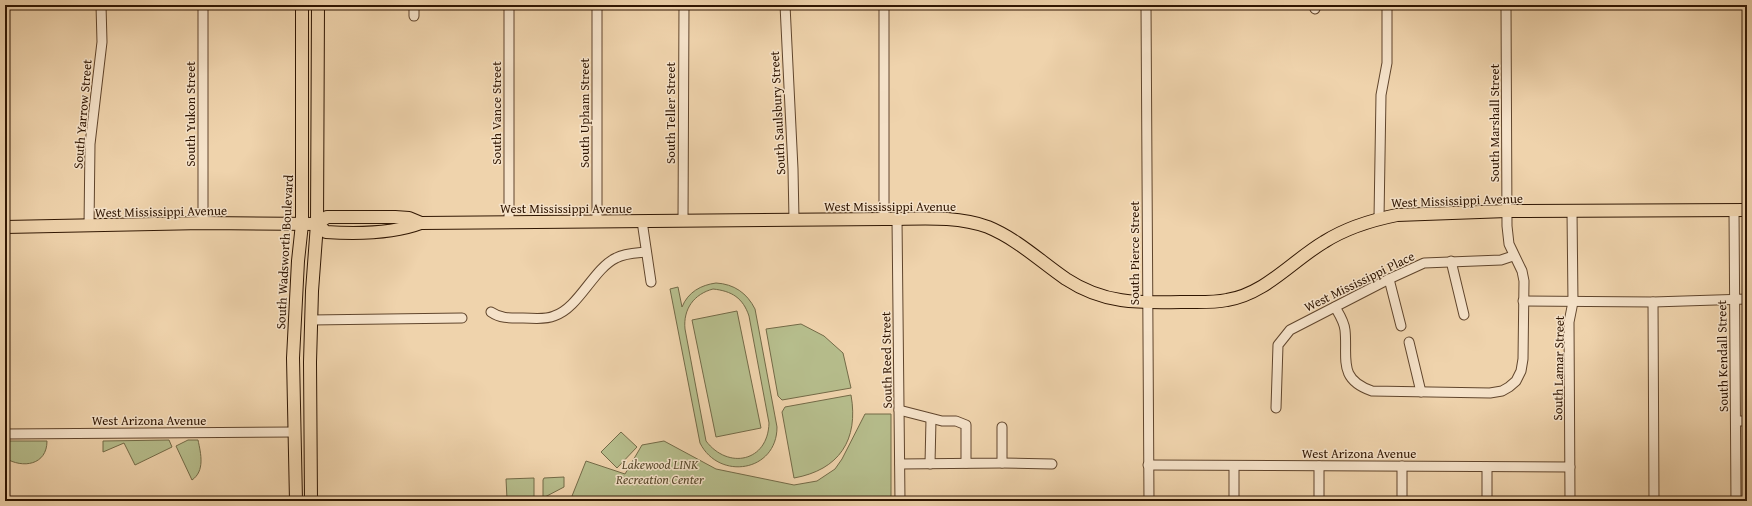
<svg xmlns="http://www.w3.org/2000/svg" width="1752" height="506" viewBox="0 0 1752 506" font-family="'Gentium Book Plus',serif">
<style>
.green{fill:#b6bd8c;stroke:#736a47;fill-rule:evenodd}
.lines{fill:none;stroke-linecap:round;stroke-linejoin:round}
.minor-casing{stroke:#60452c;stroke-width:11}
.major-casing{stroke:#301602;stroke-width:14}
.minor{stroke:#f5e2c9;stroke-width:9}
.major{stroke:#efd3ac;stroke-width:12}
.labels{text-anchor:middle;stroke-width:3;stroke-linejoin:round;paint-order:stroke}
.street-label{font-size:13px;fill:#301602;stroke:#f5e2c9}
.park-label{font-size:13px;font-style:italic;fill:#58482b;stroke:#f5e2c9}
</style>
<rect width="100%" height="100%" fill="#efd3ac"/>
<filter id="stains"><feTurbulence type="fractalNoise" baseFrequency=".005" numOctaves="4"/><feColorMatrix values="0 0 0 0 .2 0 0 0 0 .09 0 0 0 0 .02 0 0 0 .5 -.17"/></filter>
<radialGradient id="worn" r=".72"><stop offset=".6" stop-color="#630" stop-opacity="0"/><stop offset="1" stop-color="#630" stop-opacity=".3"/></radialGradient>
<g class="green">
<rect x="937" y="5" width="198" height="3"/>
<path d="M 716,283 C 734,284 747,293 755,309 L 777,427 C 777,472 719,481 700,443 L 670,289 L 678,287 L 682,307 C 688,292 701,285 716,283 ZM 713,289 C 732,291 743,298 749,316 L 769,423 C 768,462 728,470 706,441 L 685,329 C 683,309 694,294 713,289 Z"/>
<polygon points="737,311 761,428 716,437 692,320"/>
<polygon points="801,324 824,336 843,353 851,388 782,400 778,396 766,329"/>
<path d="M 851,395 C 859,440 839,470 794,478 L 782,412 L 785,407 Z"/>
<polygon points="865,414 891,414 891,501 570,501 586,461 625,474 642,445 664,441 716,469 794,485 817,481 835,469 842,459"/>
<polygon points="621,432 637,447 617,468 601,452"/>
<polygon points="169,440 172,447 135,465 124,443 103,452 103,441"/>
<path d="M 188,440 L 198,440 C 201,454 205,471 192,480 L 176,446 Z"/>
<path d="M 5,441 L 47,441 C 47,465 23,469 5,458 Z"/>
<polygon points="564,477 564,487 543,498 543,480 544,478"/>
<polygon points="534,478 534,499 507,499 506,479"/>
</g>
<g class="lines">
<defs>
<g id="minor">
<polyline points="203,5 203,223"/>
<polyline points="414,5 414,16"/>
<polyline points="509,5 509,221"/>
<polyline points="785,5 793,169 794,220"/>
<polyline points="1146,5 1149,501"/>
<polyline points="1315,9 1316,5"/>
<polyline points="1734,210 1736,501"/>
<polyline points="1379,218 1381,95 1387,63 1387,5"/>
<polyline points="884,219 884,5"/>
<polyline points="897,219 900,501"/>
<polyline points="597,221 597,5"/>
<polyline points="642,221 651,282"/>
<polyline points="683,221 684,5"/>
<polyline points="89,226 90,144 102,42 101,5"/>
<polyline points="1451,261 1464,315"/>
<polyline points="1389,279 1401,326"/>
<polyline points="1523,301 1653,302 1747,299"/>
<polyline points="1653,302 1654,501"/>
<path d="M 1335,307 C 1339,314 1344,321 1345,330 C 1348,358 1337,379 1372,391 L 1490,393 L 1502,391 L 1509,387 L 1516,381 L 1521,371 L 1523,359 L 1524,281 L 1522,271 L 1509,244 L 1507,226 L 1506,5"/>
<path d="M 491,312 C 501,319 512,318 523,318 C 533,318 545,320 554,316 C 579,308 593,269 616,258 C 625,253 636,253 646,252"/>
<polyline points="311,320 462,318"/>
<polyline points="1409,342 1421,392"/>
<polyline points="1276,408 1278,345 1290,330 1389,279 1424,263 1501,260 1513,256"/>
<polyline points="899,410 942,421 956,421 966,425 966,463"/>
<polyline points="1736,421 1747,421"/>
<polyline points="5,434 294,432"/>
<polyline points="1002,463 1052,464"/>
<polyline points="900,464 1002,463 1002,427"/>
<polyline points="930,464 931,419"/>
<polyline points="1148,465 1570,467"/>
<polyline points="1402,466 1402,501"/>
<polyline points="1234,501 1234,466"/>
<polyline points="1319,501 1319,466"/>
<polyline points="1487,501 1487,467"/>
<polyline points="1570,501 1569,322 1573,302 1572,211"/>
</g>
<g id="major">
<path d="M 317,224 L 326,232 C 357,234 392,234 421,223 L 884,219 C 918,219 956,215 988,227 C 1017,239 1040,261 1066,279 C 1104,304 1138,303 1182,302 C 1196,302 1212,303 1227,300 C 1265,294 1292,261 1324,242 C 1346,228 1372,220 1397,215 L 1507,211 L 1747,210"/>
<polyline points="5,227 203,223 317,224 327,217 395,217 409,218 421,223"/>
<polyline points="296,501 293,358 298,261 302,224 302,5"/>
<polyline points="311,501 310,362 312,291 317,224 318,5"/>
</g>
</defs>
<use href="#minor" class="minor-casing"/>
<use href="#major" class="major-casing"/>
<use href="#minor" class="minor"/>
<use href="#major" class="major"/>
</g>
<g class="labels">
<g class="street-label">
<text transform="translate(496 113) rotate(-90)" y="5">South Vance Street</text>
<text transform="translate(584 113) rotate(-90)" y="5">South Upham Street</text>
<text transform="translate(670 113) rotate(-90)" y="5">South Teller Street</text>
<text transform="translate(777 113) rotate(-93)" y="5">South Saulsbury Street</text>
<text transform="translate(82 114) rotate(-85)" y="5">South Yarrow Street</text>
<text transform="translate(190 114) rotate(-90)" y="5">South Yukon Street</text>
<text transform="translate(1494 123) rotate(-90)" y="5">South Marshall Street</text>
<text transform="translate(1457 200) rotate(-2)" y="5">West Mississippi Avenue</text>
<text x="890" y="211">West Mississippi Avenue</text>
<text x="566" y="213">West Mississippi Avenue</text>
<text transform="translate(161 211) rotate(-1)" y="5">West Mississippi Avenue</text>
<text transform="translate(284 252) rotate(-87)" y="5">South Wadsworth Boulevard</text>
<text transform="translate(1134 253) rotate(-90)" y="5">South Pierce Street</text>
<text transform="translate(1359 281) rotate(-26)" y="5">West Mississippi Place</text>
<text transform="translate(1722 356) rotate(-91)" y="5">South Kendall Street</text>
<text transform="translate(886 360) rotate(-91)" y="5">South Reed Street</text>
<text transform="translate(1558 368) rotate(-89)" y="5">South Lamar Street</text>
<text x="149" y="425">West Arizona Avenue</text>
<text x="1359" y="458">West Arizona Avenue</text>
</g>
<g class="park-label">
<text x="660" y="469">Lakewood LINK<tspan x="660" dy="15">Recreation Center</tspan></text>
</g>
</g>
<rect width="1752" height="506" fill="none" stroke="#efd3ac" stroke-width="20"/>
<rect x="6" y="6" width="1740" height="494" fill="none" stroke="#301602" stroke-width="2"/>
<rect x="10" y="10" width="1732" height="486" fill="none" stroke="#301602"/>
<rect width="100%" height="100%" filter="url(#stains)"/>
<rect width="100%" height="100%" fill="url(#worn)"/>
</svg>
